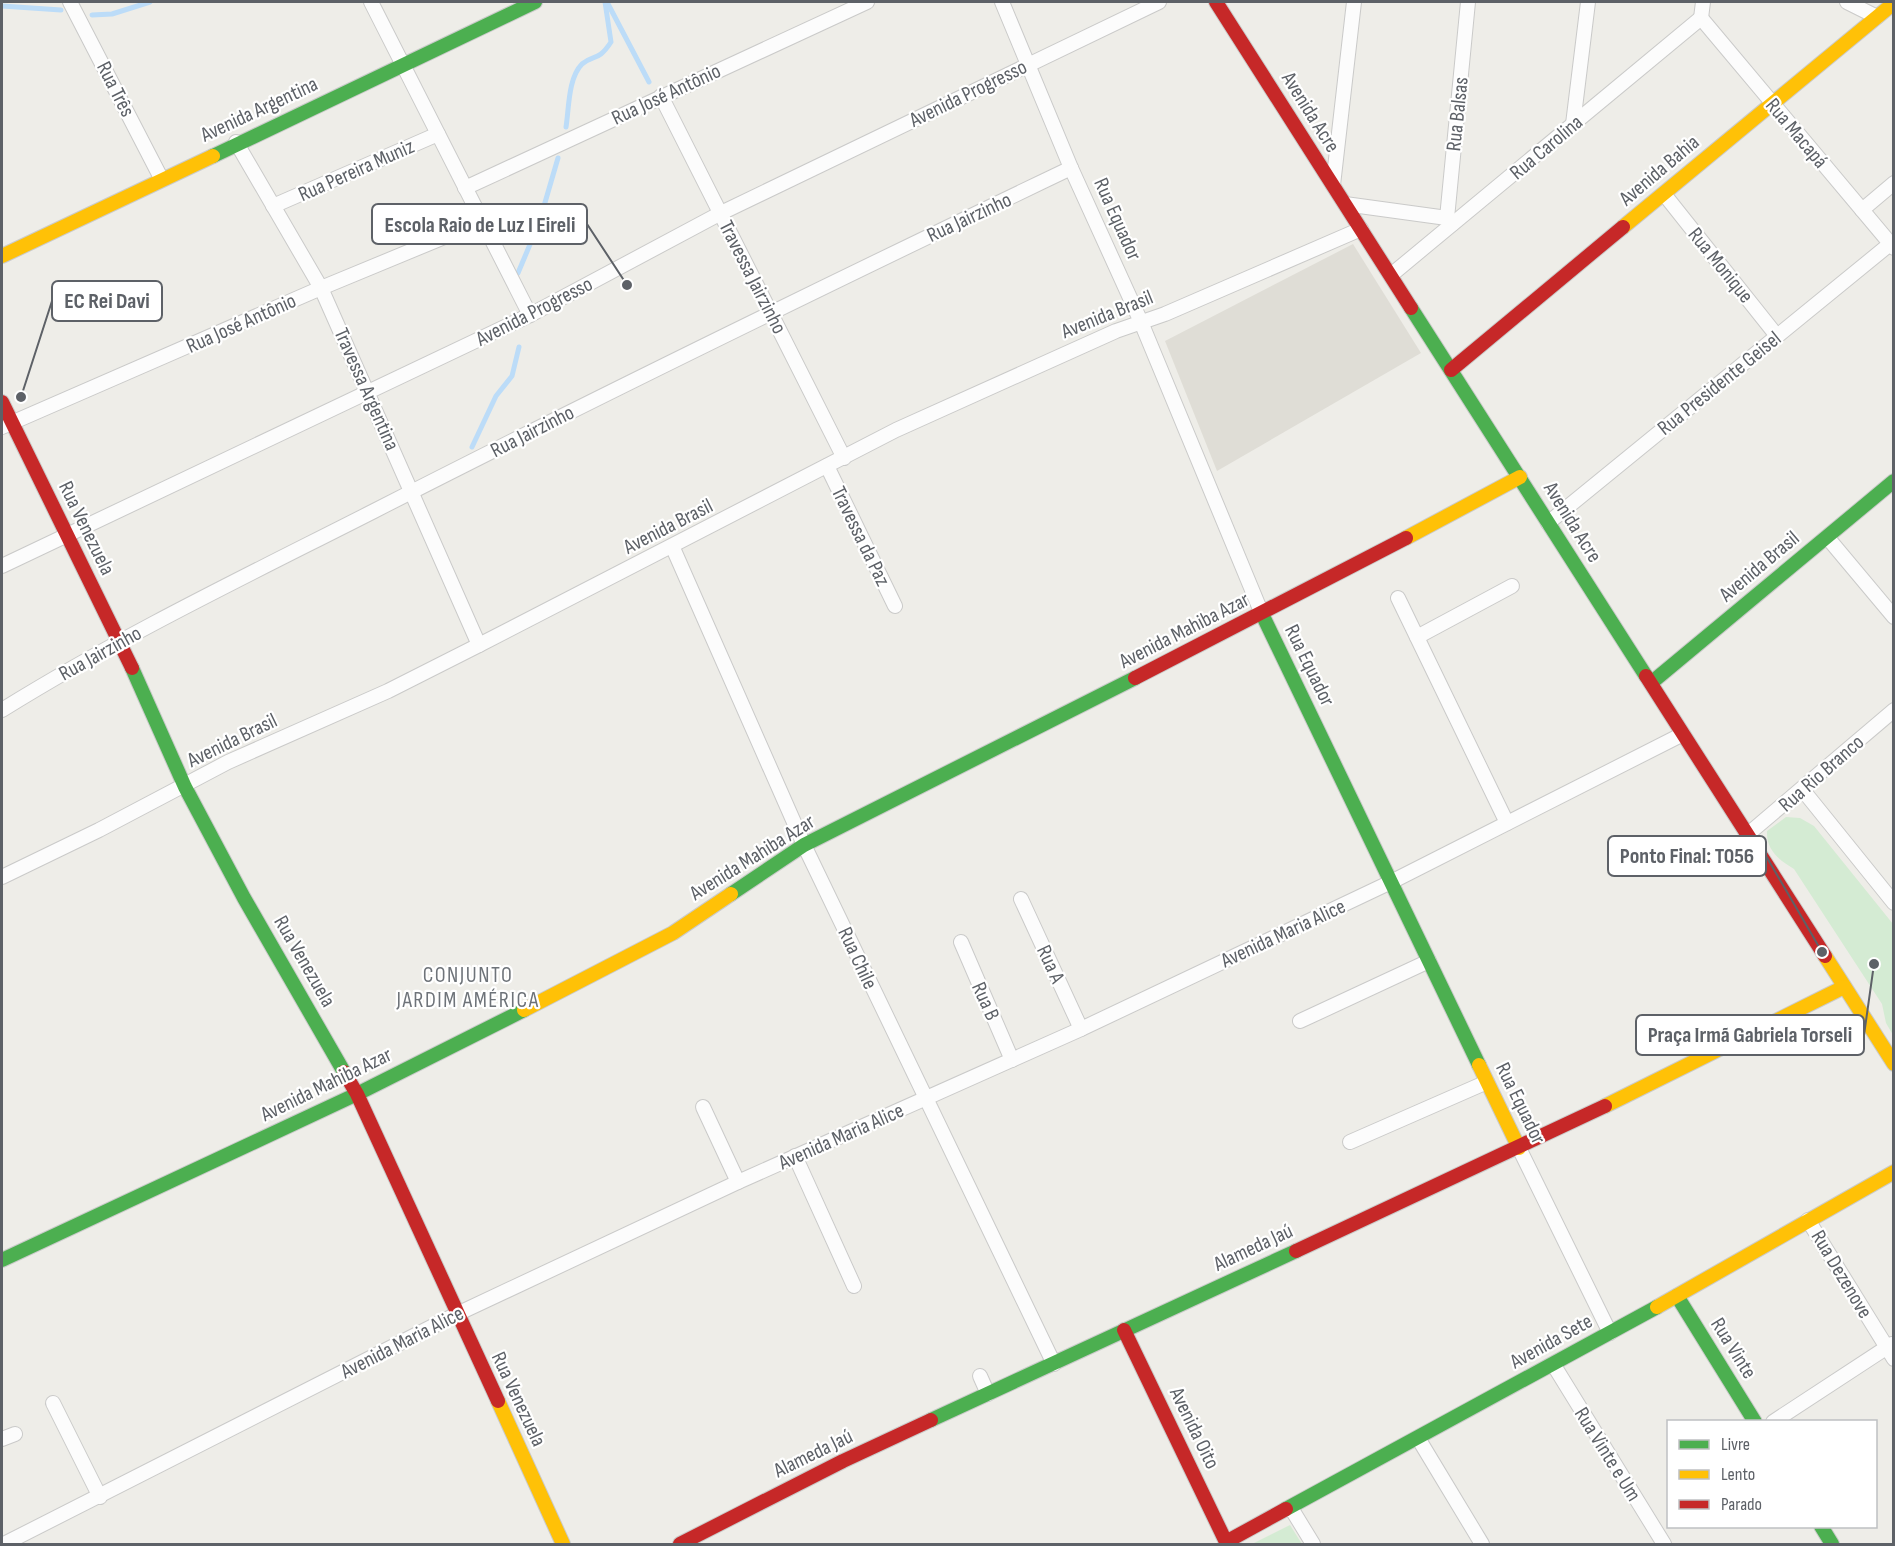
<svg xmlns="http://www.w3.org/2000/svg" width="1895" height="1546" viewBox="0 0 1895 1546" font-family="'Sofia Sans Condensed',sans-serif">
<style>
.education{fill:#dfddd6}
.green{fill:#d4ebd3}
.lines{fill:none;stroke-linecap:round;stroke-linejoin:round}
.stream{stroke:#bcdcf8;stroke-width:5}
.street-casing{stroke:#cacac9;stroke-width:16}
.fast-casing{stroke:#cacbca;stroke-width:16}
.slow-casing{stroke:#cacbca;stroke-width:16}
.jam-casing{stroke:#cacbca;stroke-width:16}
.street{stroke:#fcfcfc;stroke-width:14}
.fast{stroke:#4caf50;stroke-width:14}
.slow{stroke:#ffc107;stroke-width:14}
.jam{stroke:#c62828;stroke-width:14}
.labels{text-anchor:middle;stroke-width:4.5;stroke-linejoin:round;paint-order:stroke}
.street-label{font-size:21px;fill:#5d6167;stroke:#fff}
.neighbourhood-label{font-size:22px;letter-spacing:1.5px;fill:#6e7379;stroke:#fff}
.leader{fill:none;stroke:#5d6167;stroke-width:2}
.callout-dot{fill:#5d6167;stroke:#fff;stroke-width:2}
.callout{fill:#fff;stroke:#5d6167;stroke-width:2}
.callout-label{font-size:22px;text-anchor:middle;font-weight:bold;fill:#5d6167}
</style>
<rect width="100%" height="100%" fill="#eeede8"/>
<polygon class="education" points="1353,244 1421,353 1217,471 1165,341"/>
<g class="green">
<path d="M 1786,817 L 1800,818 L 1814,826 L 1893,924 L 1893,1035 L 1886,1023 L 1882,1004 L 1794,869 C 1779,860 1766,850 1767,831 Z"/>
<polygon points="1290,1525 1302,1544 1252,1544"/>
</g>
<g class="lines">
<g class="stream">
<polyline points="607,2 649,82"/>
<polyline points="2,6 61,10"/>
<polyline points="92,15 112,14 150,2"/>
<path d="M 566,127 C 569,109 568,78 582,64 C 594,54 598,62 611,42 L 605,2"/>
<polyline points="518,273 539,223 558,158"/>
<polyline points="472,447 496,396 512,376 519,347"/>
</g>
<defs>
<g id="street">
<polyline points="70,2 161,178"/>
<polyline points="371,2 530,315"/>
<polyline points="1002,2 1071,168 1141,322 1262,614"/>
<polyline points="1847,2 1877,17"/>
<polyline points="1701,18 1894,248"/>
<polyline points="1701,18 1703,2"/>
<polyline points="661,96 844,458"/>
<polyline points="1573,124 1588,2"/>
<polyline points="236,142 321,288 479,645"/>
<polyline points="1333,185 1354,2"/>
<polyline points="465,188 867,2"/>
<polyline points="1664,194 1777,336"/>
<polyline points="1345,204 1447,218"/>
<polyline points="273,206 438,134"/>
<polyline points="1862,210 1894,183"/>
<polyline points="1452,224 1447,218 1468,2"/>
<polyline points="1391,275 1701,18"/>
<polyline points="2,427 321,288 483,221"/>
<polyline points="827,466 895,606"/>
<polyline points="1548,523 1890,244"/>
<polyline points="1827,537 1894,617"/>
<polyline points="673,548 804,845 1054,1364"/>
<polyline points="2,566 530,315 721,213 1159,2"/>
<polyline points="1398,598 1507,823"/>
<polyline points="1417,637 1512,586"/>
<path d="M 2,710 C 121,636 248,575 374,511 C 605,393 837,280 1071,168"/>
<polyline points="1802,789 1894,903"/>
<polyline points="1747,835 1894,710"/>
<polyline points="2,877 99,830 228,762 388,691 479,645 896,430 1116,331 1165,314 1361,229"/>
<polyline points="1021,899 1081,1029"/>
<polyline points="961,942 1012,1060"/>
<polyline points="1300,1021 1429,961"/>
<polyline points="703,1107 738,1182"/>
<polyline points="1350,1142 1487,1082"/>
<polyline points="1519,1148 1610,1333"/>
<polyline points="795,1156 854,1286"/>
<polyline points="1808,1220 1894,1359"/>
<polyline points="1553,1364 1664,1544"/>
<polyline points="980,1376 988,1394"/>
<polyline points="53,1403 100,1497"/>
<polyline points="1773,1422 1892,1344"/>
<polyline points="1418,1438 1482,1544"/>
<polyline points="2,1439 15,1434"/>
<polyline points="1291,1508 1313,1544"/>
<polyline points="4,1544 457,1314 738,1182 1081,1029 1391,882 1683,734"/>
</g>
<g id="fast">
<polyline points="213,156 535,2"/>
<polyline points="1411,308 1646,676"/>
<polyline points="1262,614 1479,1065"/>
<polyline points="132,668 185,787 244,898 344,1072"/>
<polyline points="1651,683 1894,481"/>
<polyline points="731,894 804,845 1135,678"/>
<polyline points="2,1260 357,1094 524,1010"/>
<polyline points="1677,1296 1755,1422"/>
<polyline points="931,1420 1296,1251"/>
<polyline points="1286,1509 1657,1307"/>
<polyline points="1821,1526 1832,1544"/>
</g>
<g id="slow">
<polyline points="1623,227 1894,3"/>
<polyline points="2,256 213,156"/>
<polyline points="1406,538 1520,477"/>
<polyline points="1825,956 1894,1064"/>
<polyline points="524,1010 673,933 731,894"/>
<polyline points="1479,1065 1519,1148"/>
<polyline points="1605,1106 1844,987"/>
<polyline points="1657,1307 1894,1172"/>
<polyline points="498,1401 563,1544"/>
</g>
<g id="jam">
<polyline points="1216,2 1411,308"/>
<polyline points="1451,370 1623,227"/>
<polyline points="2,402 132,668"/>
<polyline points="1646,676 1825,956"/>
<polyline points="1135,678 1406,538"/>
<polyline points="344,1072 357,1094 498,1401"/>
<polyline points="1296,1251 1605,1106"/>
<polyline points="1124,1330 1226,1542 1286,1509"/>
<polyline points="680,1544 843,1461 931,1420"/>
</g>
</defs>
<use href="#street" class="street-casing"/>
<use href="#fast" class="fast-casing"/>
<use href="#slow" class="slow-casing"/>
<use href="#jam" class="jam-casing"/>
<use href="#street" class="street"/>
<use href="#fast" class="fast"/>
<use href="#slow" class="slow"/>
<use href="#jam" class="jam"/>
</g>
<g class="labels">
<g class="street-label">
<text transform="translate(116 89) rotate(63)" y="7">Rua Três</text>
<text transform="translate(968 93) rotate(-26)" y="7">Avenida Progresso</text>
<text transform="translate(666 94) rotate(-25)" y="7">Rua José Antônio</text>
<text transform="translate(259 109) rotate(-25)" y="7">Avenida Argentina</text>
<text transform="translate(1311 112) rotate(58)" y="7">Avenida Acre</text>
<text transform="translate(1457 114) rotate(-84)" y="7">Rua Balsas</text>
<text transform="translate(1797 133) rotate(50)" y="7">Rua Macapá</text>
<text transform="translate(1546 147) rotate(-40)" y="7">Rua Carolina</text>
<text transform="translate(356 170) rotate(-24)" y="7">Rua Pereira Muniz</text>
<text transform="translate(1659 170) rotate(-40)" y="7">Avenida Bahia</text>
<text transform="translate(969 217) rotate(-25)" y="7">Rua Jairzinho</text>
<text transform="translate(1118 219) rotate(66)" y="7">Rua Equador</text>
<text transform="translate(1721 265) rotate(51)" y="7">Rua Monique</text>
<text transform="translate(753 277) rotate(63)" y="7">Travessa Jairzinho</text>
<text transform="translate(534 311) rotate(-27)" y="7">Avenida Progresso</text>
<text transform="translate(1107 314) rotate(-22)" y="7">Avenida Brasil</text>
<text transform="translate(241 323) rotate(-24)" y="7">Rua José Antônio</text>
<text transform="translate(1719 383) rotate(-39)" y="7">Rua Presidente Geisel</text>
<text transform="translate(367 389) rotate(66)" y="7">Travessa Argentina</text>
<text transform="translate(532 431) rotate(-27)" y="7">Rua Jairzinho</text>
<text transform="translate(1573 522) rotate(58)" y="7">Avenida Acre</text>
<text transform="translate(668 526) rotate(-27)" y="7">Avenida Brasil</text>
<text transform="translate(87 528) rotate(64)" y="7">Rua Venezuela</text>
<text transform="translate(861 536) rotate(64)" y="7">Travessa da Paz</text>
<text transform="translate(1759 566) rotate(-40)" y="7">Avenida Brasil</text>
<text transform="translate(1184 630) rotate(-27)" y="7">Avenida Mahiba Azar</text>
<text transform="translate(100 653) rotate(-29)" y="7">Rua Jairzinho</text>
<text transform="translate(1310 665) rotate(64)" y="7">Rua Equador</text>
<text transform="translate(232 740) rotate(-26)" y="7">Avenida Brasil</text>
<text transform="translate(1821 773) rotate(-41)" y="7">Rua Rio Branco</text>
<text transform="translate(752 857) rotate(-32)" y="7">Avenida Mahiba Azar</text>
<text transform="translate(1283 933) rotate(-25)" y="7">Avenida Maria Alice</text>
<text transform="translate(858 958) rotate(65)" y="7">Rua Chile</text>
<text transform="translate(305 961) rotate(60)" y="7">Rua Venezuela</text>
<text transform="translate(1051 964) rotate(65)" y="7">Rua A</text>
<text transform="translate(986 1001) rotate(66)" y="7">Rua B</text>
<text transform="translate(326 1084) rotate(-26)" y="7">Avenida Mahiba Azar</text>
<text transform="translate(1521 1103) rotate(64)" y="7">Rua Equador</text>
<text transform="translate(841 1136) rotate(-24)" y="7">Avenida Maria Alice</text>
<text transform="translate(1253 1247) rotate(-25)" y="7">Alameda Jaú</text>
<text transform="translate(1842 1274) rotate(59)" y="7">Rua Dezenove</text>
<text transform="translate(1551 1341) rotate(-29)" y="7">Avenida Sete</text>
<text transform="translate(402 1342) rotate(-27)" y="7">Avenida Maria Alice</text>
<text transform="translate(1734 1348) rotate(58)" y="7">Rua Vinte</text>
<text transform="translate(519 1399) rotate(65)" y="7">Rua Venezuela</text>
<text transform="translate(1195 1428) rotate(64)" y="7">Avenida Oito</text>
<text transform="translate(813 1453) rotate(-26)" y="7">Alameda Jaú</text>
<text transform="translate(1608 1454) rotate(58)" y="7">Rua Vinte e Um</text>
</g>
<g class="neighbourhood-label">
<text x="468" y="982">CONJUNTO<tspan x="468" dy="25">JARDIM AMÉRICA</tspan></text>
</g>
</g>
<path class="leader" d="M627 285L587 224M21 397L52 301M1822 952L1766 856M1874 964L1864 1035"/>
<g class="callout-dot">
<circle cx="627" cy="285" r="6"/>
<circle cx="21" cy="397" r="6"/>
<circle cx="1822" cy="952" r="6"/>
<circle cx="1874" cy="964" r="6"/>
</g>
<g class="callout">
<rect x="372" y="204" width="215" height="40" rx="6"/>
<rect x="52" y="281" width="110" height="40" rx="6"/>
<rect x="1608" y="836" width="158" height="40" rx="6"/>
<rect x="1636" y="1015" width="228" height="40" rx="6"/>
</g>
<g class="callout-label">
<text x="480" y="232">Escola Raio de Luz I Eireli</text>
<text x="107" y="308">EC Rei Davi</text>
<text x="1687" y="863">Ponto Final: T056</text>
<text x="1750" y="1042">Praça Irmã Gabriela Torseli</text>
</g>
<rect width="1895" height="1546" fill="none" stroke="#5d6167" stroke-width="6"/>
<rect x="1667" y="1420" width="210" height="108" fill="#ffffff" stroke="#bec0c2" stroke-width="1.5"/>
<rect x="1679" y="1440" width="30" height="9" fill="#4caf50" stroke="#bec0c2" stroke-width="1.5"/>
<text x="1721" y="1450" font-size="18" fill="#5d6167">Livre</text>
<rect x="1679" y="1470" width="30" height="9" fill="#ffc107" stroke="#bec0c2" stroke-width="1.5"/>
<text x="1721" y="1480" font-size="18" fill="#5d6167">Lento</text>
<rect x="1679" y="1500" width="30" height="9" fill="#c62828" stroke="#bec0c2" stroke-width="1.5"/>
<text x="1721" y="1510" font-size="18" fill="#5d6167">Parado</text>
</svg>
